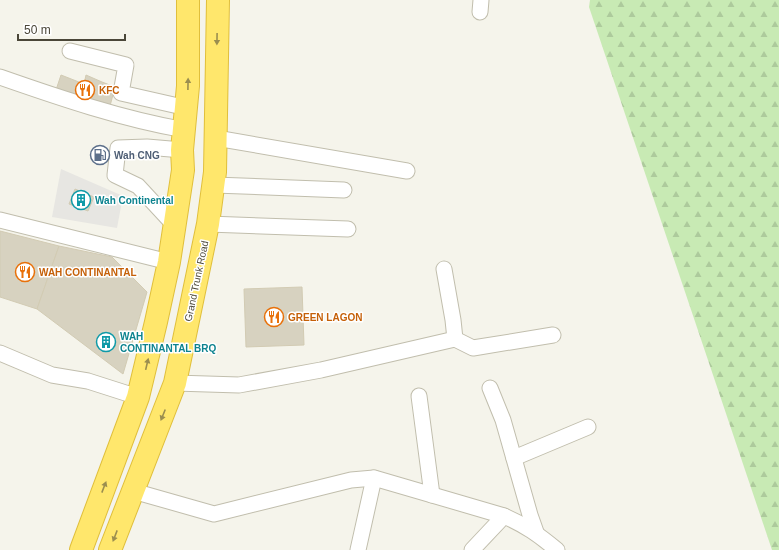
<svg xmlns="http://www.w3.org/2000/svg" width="779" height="550" viewBox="0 0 779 550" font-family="Helvetica,sans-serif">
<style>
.forest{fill:url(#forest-firs)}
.parking{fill:#e7e6e2}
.building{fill:#d7d2c0;stroke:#d2cbb3}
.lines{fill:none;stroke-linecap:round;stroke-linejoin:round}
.minor-casing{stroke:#c1bead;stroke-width:17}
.highway-casing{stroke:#e0bf3b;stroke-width:24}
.minor{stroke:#fff;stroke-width:15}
.highway{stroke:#ffe76c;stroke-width:22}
.oneway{fill:#9b8e4f}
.labels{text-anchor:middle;stroke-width:3;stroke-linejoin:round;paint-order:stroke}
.food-label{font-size:10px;font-weight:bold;fill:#c56008;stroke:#fff;text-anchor:start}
.service-label{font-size:10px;font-weight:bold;fill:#4e5e75;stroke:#fff;text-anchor:start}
.culture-label{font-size:10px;font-weight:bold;fill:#0d838f;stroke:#fff;text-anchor:start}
.street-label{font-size:10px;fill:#4a4638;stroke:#fff}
</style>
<defs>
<pattern id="forest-firs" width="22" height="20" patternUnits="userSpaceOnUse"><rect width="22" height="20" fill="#c8eab4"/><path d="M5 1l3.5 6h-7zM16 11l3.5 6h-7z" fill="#adca9c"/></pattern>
</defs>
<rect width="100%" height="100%" fill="#f5f4eb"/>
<polygon class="forest" points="590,0 779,0 779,550 772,550 589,7"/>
<polygon class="parking" points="61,169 123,196 117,228 52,217"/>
<g class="building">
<polygon points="61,75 84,84 86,75 102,82 115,87 110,106 55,93"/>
<polygon points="75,189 94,197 88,211 69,204"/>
<polygon points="0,231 59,246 37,309 0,297"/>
<polygon points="59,246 112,257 147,292 123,374 37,309"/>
<polygon points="302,287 304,345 246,347 244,289"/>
</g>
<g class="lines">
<defs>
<g id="minor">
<polyline points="480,12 481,0"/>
<polyline points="70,51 126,65 121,93 187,108"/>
<path d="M 0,77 C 60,98 122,119 185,130"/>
<polyline points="216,138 407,171"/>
<polyline points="214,185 344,190"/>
<polyline points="0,220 169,262"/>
<polyline points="208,224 348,229"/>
<polyline points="175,226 138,186 115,175 118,148 147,147 182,150"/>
<polyline points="455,339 473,348 553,335"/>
<polyline points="0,353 52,375 88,381 138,397"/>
<polyline points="175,383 239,385 321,370 455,339 453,320 444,269"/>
<polyline points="490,388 503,420 530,515 536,532"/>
<polyline points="419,396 432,495"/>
<polyline points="514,458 588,427"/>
<path d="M 133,491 L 214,514 L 351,480 L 374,478 L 504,516 C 525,525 539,535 557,550"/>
<polyline points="358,550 374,478"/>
<polyline points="472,550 504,516"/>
</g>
<g id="highway">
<polyline points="81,550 138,397 156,322 169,262 183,170 182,150 188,86 188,0"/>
<polyline points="110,550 175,383 208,224 215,172 218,0"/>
</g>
</defs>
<use href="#minor" class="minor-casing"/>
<use href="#highway" class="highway-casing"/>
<use href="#minor" class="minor"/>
<use href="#highway" class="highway"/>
</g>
<defs><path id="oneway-solid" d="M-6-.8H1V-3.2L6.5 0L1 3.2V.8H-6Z"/></defs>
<g class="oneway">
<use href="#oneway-solid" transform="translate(217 39) rotate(91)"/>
<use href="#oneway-solid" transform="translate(188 84) rotate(-89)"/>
<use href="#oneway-solid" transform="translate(147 364) rotate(-77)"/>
<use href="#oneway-solid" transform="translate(163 415) rotate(112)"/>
<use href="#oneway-solid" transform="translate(104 487) rotate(-69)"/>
<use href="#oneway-solid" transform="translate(115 536) rotate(111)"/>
</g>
<defs>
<symbol id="restaurant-ring" viewBox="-11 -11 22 22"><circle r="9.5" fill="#fff" stroke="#e8710a" stroke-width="1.5"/><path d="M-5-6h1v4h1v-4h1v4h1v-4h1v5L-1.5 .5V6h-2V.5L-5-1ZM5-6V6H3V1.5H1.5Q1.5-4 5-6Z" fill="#e8710a"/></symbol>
<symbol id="fuel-ring" viewBox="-11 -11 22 22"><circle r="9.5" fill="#fff" stroke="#5c6f8a" stroke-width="1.5"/><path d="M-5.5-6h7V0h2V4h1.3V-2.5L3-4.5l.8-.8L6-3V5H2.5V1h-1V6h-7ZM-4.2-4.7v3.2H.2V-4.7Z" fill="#5c6f8a"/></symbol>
<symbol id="building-ring" viewBox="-11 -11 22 22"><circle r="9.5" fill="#fff" stroke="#0f9aa8" stroke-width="1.5"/><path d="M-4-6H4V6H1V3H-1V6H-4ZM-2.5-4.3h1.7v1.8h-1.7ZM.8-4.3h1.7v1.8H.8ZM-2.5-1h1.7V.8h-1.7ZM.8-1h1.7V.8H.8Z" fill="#0f9aa8"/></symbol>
</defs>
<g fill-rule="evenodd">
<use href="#restaurant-ring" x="74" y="79" width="22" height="22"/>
<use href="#fuel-ring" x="89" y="144" width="22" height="22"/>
<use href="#building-ring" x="70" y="189" width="22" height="22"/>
<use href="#restaurant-ring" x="14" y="261" width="22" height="22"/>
<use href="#restaurant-ring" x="263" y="306" width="22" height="22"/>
<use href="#building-ring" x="95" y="331" width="22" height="22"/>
</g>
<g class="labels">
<g class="food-label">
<text x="99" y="94">KFC</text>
<text x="39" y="276">WAH CONTINANTAL</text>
<text x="288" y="321">GREEN LAGON</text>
</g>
<g class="service-label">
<text x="114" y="159">Wah CNG</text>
</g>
<g class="culture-label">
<text x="95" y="204">Wah Continental</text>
<text x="120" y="340">WAH<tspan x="120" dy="12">CONTINANTAL BRQ</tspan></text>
</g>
<g class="street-label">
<text transform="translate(196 281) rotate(-78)" y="4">Grand Trunk Road</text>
</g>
</g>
<path d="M18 34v6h107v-6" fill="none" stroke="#4a4638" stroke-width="2"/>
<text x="24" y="34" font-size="12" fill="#4a4638" stroke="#ffffff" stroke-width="3" paint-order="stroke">50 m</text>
</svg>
